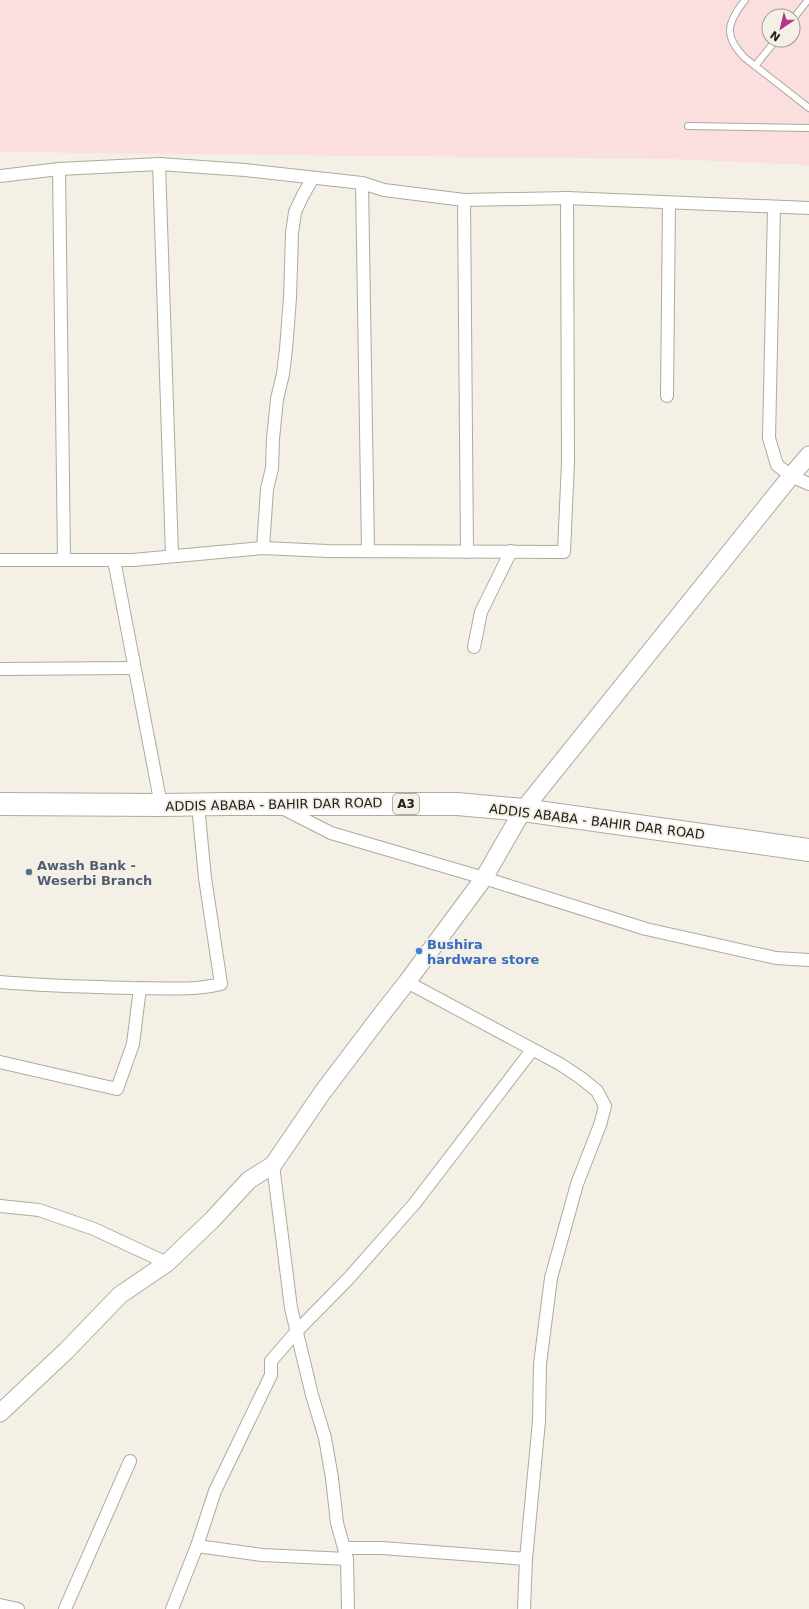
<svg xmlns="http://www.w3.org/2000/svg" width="809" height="1609" viewBox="0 0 809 1609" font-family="'DejaVu Sans',sans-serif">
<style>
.education{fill:#fadfde;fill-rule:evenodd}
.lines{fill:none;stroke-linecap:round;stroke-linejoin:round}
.lane-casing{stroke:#aeaaa0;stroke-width:8}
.street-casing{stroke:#aeaaa0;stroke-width:14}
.secondary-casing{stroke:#aeaaa0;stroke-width:19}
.highway-casing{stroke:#aeaaa0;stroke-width:24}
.lane{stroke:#fff;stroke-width:6}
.street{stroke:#fff;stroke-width:12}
.secondary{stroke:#fff;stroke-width:17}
.highway{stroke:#fff;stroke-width:22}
.service-dot{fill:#5c6f8a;stroke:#f4f0e6;stroke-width:1.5}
.shop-dot{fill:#3f7fe0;stroke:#f4f0e6;stroke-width:1.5}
.labels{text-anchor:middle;stroke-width:4;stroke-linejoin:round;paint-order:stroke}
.shield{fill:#f4f0e6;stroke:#615e59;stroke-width:1}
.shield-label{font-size:12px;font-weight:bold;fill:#22201d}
.street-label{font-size:13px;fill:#22201d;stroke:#f4f0e6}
.service-label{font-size:13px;font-weight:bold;fill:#4e5e75;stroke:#f4f0e6;text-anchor:start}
.shop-label{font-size:13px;font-weight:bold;fill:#366cbe;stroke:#f4f0e6;text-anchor:start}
</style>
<rect width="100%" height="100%" fill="#f4f0e6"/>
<path class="education" d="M 0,0 L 809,0 L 809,165 L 671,159 L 0,152 ZM 769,16 L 793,16 L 793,40 L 769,40 Z"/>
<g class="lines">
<defs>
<g id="lane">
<path d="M 745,0 C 727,23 723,36 745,58 L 809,108"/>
<polyline points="793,19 808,0"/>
<polyline points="755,66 776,40"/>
<polyline points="688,126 809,128"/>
</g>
<g id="street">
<polyline points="159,164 172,555"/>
<polyline points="59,169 64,560"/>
<polyline points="0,176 59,169 159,164 245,170 362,183 384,190 464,200 567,198 809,208"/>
<polyline points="362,183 368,551"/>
<polyline points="464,200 467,552"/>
<polyline points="774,208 769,438 777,465 791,476 809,484"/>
<polyline points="667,396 669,203"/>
<polyline points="263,548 267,489 272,468 273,439 277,399 283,374 286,349 290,298 292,233 295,212 303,195 313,178"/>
<polyline points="0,560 133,560 263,548 327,551 564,552 568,462 567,198"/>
<polyline points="114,560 161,805"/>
<polyline points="474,647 481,612 511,551"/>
<polyline points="0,669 133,668"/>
<polyline points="282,808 331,833 484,878 646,929 776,958 809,960"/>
<path d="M 0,982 C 44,986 88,987 132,988 C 162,988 192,991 221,984 L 205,878 L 198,805"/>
<polyline points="407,982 560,1064 581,1078 597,1091 605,1106 600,1125 577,1184 551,1278 540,1364 539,1421 526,1559 524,1609"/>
<polyline points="0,1062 117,1089 133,1044 140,988"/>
<polyline points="0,1206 39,1210 94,1229 167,1263"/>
<polyline points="197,1546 262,1555 347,1559 337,1523 332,1478 325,1438 312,1395 291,1308 273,1165"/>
<polyline points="344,1548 382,1548 526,1559"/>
<polyline points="347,1559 348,1609"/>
<polyline points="0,1605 18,1609"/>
<polyline points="65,1609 130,1461"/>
<polyline points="172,1609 197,1546 215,1491 271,1375 271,1361 296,1332 349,1278 415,1203 532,1050"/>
</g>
<polyline id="secondary" points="0,1413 66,1351 120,1295 167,1263 212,1220 249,1180 273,1165 322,1093 378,1019 407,982 484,878 523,810 791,476 809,455"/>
<polyline id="highway" points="0,804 161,805 227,804 457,804 523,810 809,850"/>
</defs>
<use href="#lane" class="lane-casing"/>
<use href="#street" class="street-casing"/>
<use href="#secondary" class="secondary-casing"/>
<use href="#highway" class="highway-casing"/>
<use href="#lane" class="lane"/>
<use href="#street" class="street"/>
<use href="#secondary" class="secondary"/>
<use href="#highway" class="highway"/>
</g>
<circle class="service-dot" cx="29" cy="872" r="4"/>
<circle class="shop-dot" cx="419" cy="951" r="4"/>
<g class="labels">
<rect class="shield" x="393" y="794" width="26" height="20" rx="3"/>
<g class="shield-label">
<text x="406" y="808">A3</text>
</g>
<g class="street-label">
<text transform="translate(274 804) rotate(-1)" y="5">ADDIS ABABA - BAHIR DAR ROAD</text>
<text transform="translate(597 821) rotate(7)" y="5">ADDIS ABABA - BAHIR DAR ROAD</text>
</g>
<g class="service-label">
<text x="37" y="870">Awash Bank -<tspan x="37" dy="15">Weserbi Branch</tspan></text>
</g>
<g class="shop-label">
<text x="427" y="949">Bushira<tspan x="427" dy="15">hardware store</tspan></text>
</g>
</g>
<g transform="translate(781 28) rotate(215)"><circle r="19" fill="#f4f0e6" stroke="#a09d96"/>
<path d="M0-3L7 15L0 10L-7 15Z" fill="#b63785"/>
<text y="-6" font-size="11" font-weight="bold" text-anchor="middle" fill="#22201d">N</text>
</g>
</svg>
